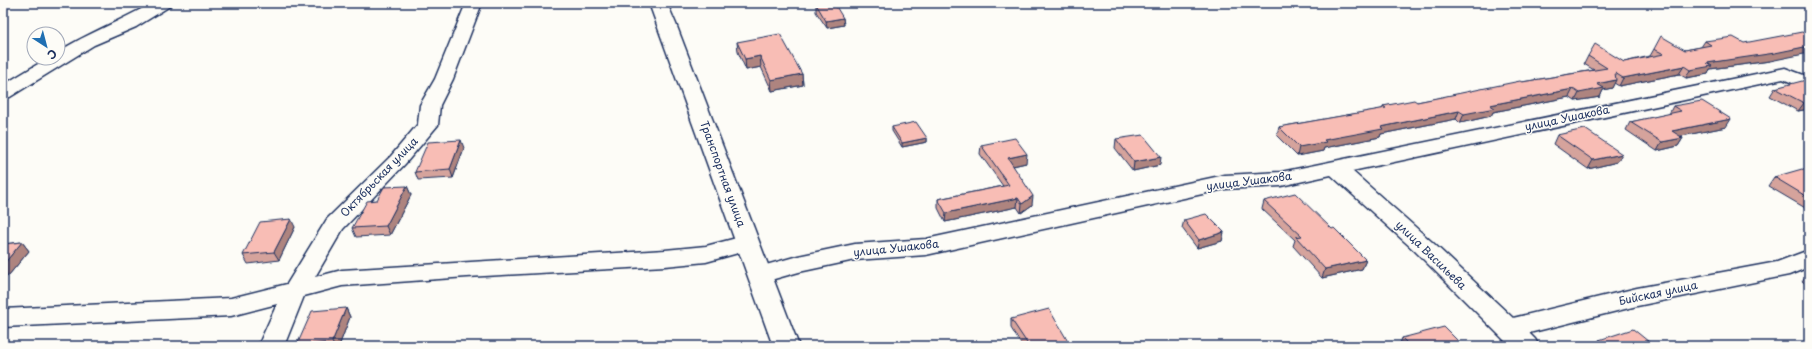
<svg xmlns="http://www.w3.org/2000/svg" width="1812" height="349" viewBox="0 0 1812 349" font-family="'Playpen Sans',sans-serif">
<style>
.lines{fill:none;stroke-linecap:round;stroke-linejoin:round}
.minor-casing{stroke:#1b2f5e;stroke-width:3}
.secondary-casing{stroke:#1b2f5e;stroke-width:3}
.minor{fill:#fdfcf7;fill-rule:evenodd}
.secondary{fill:#fdfcf7;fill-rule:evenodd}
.wall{fill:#d5a39c;stroke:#1b2f5e}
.shaded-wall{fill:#ae847f;stroke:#1b2f5e}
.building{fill:#f8bdb5;stroke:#1b2f5e}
.labels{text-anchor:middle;stroke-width:3;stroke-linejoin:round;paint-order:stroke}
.street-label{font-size:11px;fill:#1b2f5e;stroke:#fdfcf7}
</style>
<rect width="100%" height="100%" fill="#fdfcf7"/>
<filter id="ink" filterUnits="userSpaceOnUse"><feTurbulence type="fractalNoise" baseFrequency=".025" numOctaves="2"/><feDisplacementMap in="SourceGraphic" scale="8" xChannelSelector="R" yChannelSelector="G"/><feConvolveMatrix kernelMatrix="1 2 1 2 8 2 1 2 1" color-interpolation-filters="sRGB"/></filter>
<g filter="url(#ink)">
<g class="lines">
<defs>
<g id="minor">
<path d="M 152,3 L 172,3 L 170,6 L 136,27 L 94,45 L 10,97 L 3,99 L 3,85 L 48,58 L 58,58 L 58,52 C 88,33 121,21 152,3 Z"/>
<polygon points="466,3 482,3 453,79 440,105 438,125 405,164 343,229 315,277 342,270 665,250 706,246 748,235 756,238 759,243 756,248 706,262 665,266 467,277 342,286 304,296 284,346 258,346 277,304 231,316 3,327 3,309 231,298 287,284 327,219 391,156 418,124 420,105 435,79"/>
<polygon points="1785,68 1809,77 1809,90 1783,79 1352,171 1431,241 1513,318 1637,288 1777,262 1809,250 1809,267 1789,275 1637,306 1529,333 1535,339 1539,346 1510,346 1415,251 1331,175 1281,186 1225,189 926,255 855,260 799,272 760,283 752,281 748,275 752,269 798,256 855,244 926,239 1225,175 1281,172"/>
</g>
<polygon id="secondary" points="649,3 667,3 676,24 799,346 773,346"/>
</defs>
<use href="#minor" class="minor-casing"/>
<use href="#secondary" class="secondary-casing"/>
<use href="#minor" class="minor"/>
<use href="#secondary" class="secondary"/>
</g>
<g class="wall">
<polygon points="816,4 843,18 844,25 827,28 816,12"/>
<polygon points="1705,41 1770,61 1710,69 1708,74 1686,78 1679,74 1619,86 1614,83 1612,88 1603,90 1600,97 1575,101 1569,97 1493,112 1491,116 1460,123 1456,119 1381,134 1380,137 1324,148 1323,151 1297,156 1277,136 1279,127 1382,109 1383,106 1417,102 1522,82 1594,70 1584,64 1588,56 1624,62 1650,56 1654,49 1685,50 1701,47"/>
<polygon points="737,42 802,74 803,85 772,91 761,67 746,70 738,52"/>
<polygon points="1809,81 1809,109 1798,111 1770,96 1775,88"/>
<polygon points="1673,106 1726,127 1681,136 1683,138 1678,146 1657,151 1626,130 1630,122 1669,114"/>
<polygon points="892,127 927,138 927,142 902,147 892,131"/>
<polygon points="1557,135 1617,162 1588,169 1553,144"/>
<polygon points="1116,139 1160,165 1133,171 1115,148"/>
<polygon points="981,145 1026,163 1013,166 1032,205 1021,213 1017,207 945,222 938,208 938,199 1003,186 980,154"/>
<polygon points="464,148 453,178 418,180 415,172"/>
<polygon points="1809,173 1809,208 1807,209 1768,186 1774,177"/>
<polygon points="407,186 411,195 390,235 356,237 352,228"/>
<polygon points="1264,201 1332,229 1366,260 1362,269 1322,278 1293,246 1295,240 1262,209"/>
<polygon points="1184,220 1224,232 1222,241 1197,248 1182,228"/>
<polygon points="295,227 279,260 248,264 243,255"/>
<polygon points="22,242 29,251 8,276 3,276 3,244"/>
<polygon points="1809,272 1809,286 1802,281"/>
<polygon points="346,308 350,317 339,346 297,346 297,345"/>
<polygon points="1011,319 1071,346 1022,346 1011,328"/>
<polygon points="1402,338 1463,346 1399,346"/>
<polygon points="1599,340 1654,346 1596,346"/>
</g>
<g class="shaded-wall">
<polygon points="843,18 844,25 827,28 826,21"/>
<polygon points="1809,46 1809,53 1770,61 1710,69 1708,74 1686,78 1690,70 1707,63"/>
<polygon points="760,56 761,67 746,70 745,59"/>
<polygon points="1684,66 1679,74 1619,86 1623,78"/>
<polygon points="802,74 803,85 772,91 771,80"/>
<polygon points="1616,80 1612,88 1603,90 1600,97 1575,101 1579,93 1597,84"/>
<polygon points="1573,89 1569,97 1493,112 1491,116 1460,123 1464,114 1490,105"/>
<polygon points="1809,102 1809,109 1798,111 1804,103"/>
<polygon points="1459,111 1456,119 1381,134 1380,137 1324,148 1323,151 1297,156 1299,147 1324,140 1381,127"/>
<polygon points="1731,119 1726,127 1667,139 1672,131"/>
<polygon points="927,138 927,142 902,147 902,143"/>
<polygon points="1683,138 1678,146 1657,151 1662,142"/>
<polygon points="461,140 464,148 453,178 450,169"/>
<polygon points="1027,154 1026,163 1008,167 1008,158"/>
<polygon points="1622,154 1617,162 1588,169 1593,160"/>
<polygon points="1161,157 1160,165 1133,171 1134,162"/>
<polygon points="407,186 411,195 390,235 386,226"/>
<polygon points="1033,196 1032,205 1021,213 1022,204"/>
<polygon points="1018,198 1017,207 945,222 946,213"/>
<polygon points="291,219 295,227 279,260 274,252"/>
<polygon points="1224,232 1222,241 1197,248 1199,240"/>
<polygon points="22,242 29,251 8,276 3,269 3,265"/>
<polygon points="1366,260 1362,269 1322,278 1325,269"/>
<polygon points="346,308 350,317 339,346 334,346 332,342"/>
<polygon points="213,342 215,346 211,346"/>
</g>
<g class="building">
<polygon points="822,3 834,3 843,18 826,21 816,4"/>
<polygon points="1802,32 1809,36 1809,46 1775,53 1707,63 1712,66 1690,70 1684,66 1623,78 1615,73 1616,80 1597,84 1604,88 1579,93 1573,89 1490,105 1495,108 1464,114 1459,111 1381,127 1383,129 1324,140 1326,142 1299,147 1279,127 1386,108 1383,106 1414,100 1417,102 1520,81 1522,82 1607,68 1588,56 1595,44 1624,62 1664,54 1654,49 1661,36 1685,50 1711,45 1705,41 1733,37 1744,43"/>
<polygon points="780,34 802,74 771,80 760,56 745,59 737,42"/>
<polygon points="1806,80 1809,81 1809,102 1804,103 1775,88"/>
<polygon points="1702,101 1731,119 1672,131 1683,138 1662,142 1630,122 1681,111 1673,106"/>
<polygon points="916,122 927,138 902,143 892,127"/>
<polygon points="1585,129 1622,154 1593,160 1557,135"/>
<polygon points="1143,135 1161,157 1134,162 1116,139"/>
<polygon points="1015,138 1027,154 1008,158 1033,196 1022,204 1018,198 946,213 938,199 1009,185 981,145"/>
<polygon points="461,140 450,169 415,172 428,142"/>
<polygon points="1802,169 1809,173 1809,198 1774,177"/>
<polygon points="407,186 386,226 352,228 367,201 377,200 384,187"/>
<polygon points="1295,193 1332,229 1334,228 1366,260 1325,269 1296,237 1302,236 1264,201"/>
<polygon points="1206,214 1224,232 1199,240 1184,220"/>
<polygon points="291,219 274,252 243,255 260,222"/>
<polygon points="22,242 3,265 3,244"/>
<polygon points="346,308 332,342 297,345 312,311"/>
<polygon points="1049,309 1066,338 1071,346 1029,346 1011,319"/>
<polygon points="1444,327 1463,346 1410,346 1402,338"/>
<polygon points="1633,329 1654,346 1606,346 1599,340"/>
<polygon points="213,342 211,346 186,346"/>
</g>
</g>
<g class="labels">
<g class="street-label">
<text transform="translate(1567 118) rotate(-12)" y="4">улица Ушакова</text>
<text transform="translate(723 174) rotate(70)" y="4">Транспортная улица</text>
<text transform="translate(379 177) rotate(-46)" y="4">Октябрьская улица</text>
<text transform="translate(1249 181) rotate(-7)" y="4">улица Ушакова</text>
<text transform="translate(896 248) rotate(-6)" y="4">улица Ушакова</text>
<text transform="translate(1431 255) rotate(44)" y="4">улица Васильева</text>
<text transform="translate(1658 293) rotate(-12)" y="4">Бийская улица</text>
</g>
</g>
<rect width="1812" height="349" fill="none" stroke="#fdfcf7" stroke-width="16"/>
<rect x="8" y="8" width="1796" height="333" fill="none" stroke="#1b2f5e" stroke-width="1.5" filter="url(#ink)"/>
<g transform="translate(46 46) rotate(144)"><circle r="19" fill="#fdfcf7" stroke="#a3aaba"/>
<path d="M0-3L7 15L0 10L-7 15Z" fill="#1f6fb2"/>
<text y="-6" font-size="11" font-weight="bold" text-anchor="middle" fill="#1b2f5e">С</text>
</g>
</svg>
